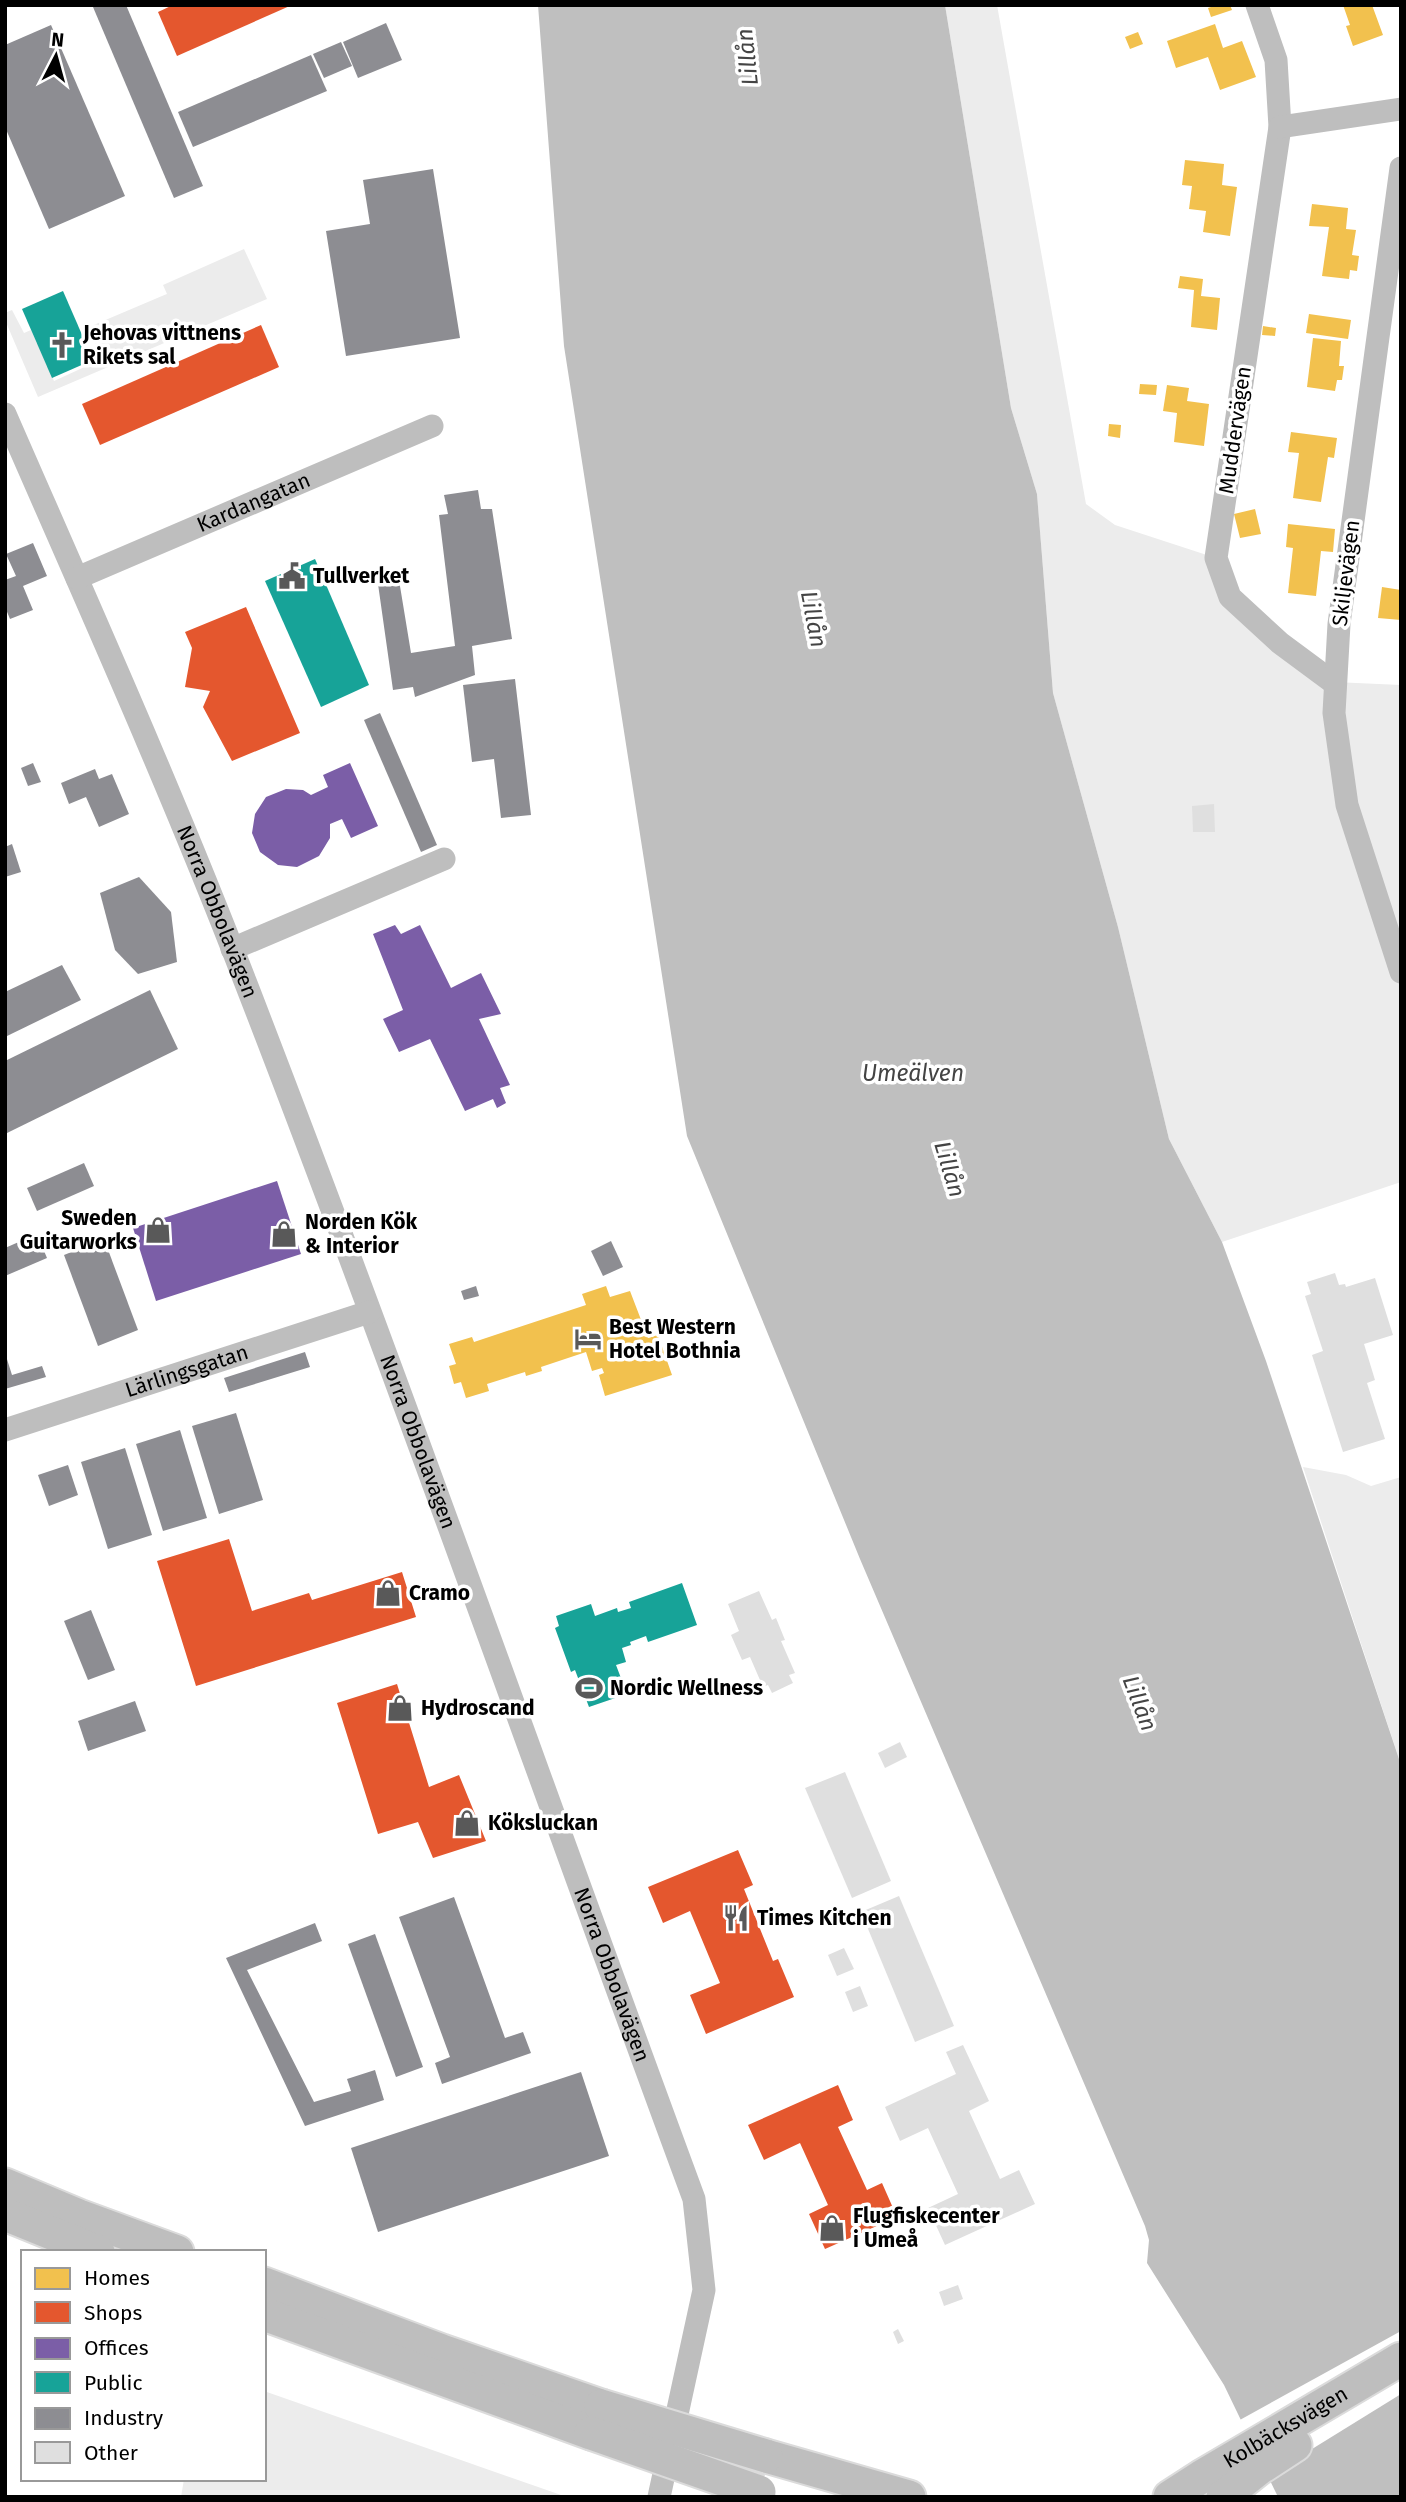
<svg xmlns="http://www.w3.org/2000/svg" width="1406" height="2502" viewBox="0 0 1406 2502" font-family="'Fira Sans',sans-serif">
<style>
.green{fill:#ececec}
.water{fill:#bfbfbf}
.pier{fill:#fff}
.homes{fill:#f2c14e}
.shops{fill:#e4572e}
.offices{fill:#7b5ea7}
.public{fill:#17a398}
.industry{fill:#8d8d92}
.building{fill:#dfdfdf}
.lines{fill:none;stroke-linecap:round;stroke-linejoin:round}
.highway-casing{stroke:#dbdbdb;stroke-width:37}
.minor{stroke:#bebebe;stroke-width:23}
.highway{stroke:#bebebe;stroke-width:33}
.highway-bridge-casing{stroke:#dbdbdb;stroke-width:37;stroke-linecap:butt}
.highway-bridge{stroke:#bebebe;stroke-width:33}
.labels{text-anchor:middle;stroke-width:7;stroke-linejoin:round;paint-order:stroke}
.poi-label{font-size:21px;font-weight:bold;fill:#000;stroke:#fff;text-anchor:start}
.street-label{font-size:21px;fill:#000;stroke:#fff}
.water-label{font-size:23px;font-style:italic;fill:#444;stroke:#fff}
</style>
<rect width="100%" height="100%" fill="#fff"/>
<g class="green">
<polygon points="945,5 997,5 1086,504 1115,525 1216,558 1230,597 1334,682 1401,685 1401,1182 1222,1242 1169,1139 1118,927 1053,693 1037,494 1011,408"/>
<polygon points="244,249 267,299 38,397 5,320 5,313 12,310 24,333 31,330 54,381 102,359 89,327 162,296 167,294 163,285"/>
<polygon points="1303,1467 1346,1475 1371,1486 1401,1477 1401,1765"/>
<polygon points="264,2391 561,2495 561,2497 181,2497 184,2479 264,2479"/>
</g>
<polygon class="water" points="538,5 945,5 1011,408 1037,494 1053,693 1118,927 1169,1139 1222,1242 1266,1361 1401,1765 1401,2497 1278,2497 1224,2385 1147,2263 1149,2240 1145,2226 860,1559 687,1136 564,346"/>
<polygon class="pier" points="1401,2331 1401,2394 1265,2478 1238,2421"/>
<g class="homes">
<polygon points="1217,5 1230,5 1232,10 1211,17 1208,8"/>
<polygon points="1343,5 1372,5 1383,35 1353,46 1346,26 1350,25"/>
<polygon points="1215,24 1223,48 1242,41 1256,77 1220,90 1208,57 1176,68 1167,41"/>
<polygon points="1138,32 1143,44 1130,49 1125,37"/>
<polygon points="1185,160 1224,164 1222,185 1237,187 1230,236 1203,232 1206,211 1189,209 1192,186 1182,185"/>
<polygon points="1312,204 1348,208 1346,229 1356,230 1352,255 1359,256 1357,271 1350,270 1349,279 1322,276 1329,227 1309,226"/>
<polygon points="1180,276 1203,279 1201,296 1220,298 1217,330 1191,327 1194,290 1178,288"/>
<polygon points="1309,314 1351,320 1348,339 1306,333"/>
<polygon points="1263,326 1276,328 1275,336 1262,335"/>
<polygon points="1313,338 1341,341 1339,366 1344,366 1342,380 1337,380 1335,391 1307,387"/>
<polygon points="1140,384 1157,385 1156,395 1139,394"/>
<polygon points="1167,385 1189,388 1187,401 1209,404 1204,446 1174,442 1177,413 1163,411"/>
<polygon points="1109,424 1121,425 1120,438 1108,436"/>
<polygon points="1291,432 1337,438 1334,458 1328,457 1321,502 1293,498 1299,453 1288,452"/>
<polygon points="1255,509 1261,534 1240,538 1234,514"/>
<polygon points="1288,524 1335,529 1333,552 1321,551 1316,596 1288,593 1293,548 1286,547"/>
<polygon points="1382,587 1401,590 1401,620 1378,618"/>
<polygon points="606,1286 610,1297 630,1291 648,1338 658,1335 672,1375 605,1396 599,1375 604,1373 602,1368 592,1371 586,1352 541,1367 542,1371 526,1376 525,1372 487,1384 489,1391 466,1398 461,1382 454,1384 449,1366 456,1364 449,1344 472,1337 474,1342 586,1305 582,1294"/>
</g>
<g class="shops">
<polygon points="173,5 292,5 177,56 158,12"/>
<polygon points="261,325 279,367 100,445 82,404"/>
<polygon points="246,607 300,733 232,761 203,707 210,691 185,687 192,648 185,632"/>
<polygon points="229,1539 252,1611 309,1593 312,1600 402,1572 416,1617 196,1686 157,1561"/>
<polygon points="397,1684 429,1787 459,1775 486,1841 433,1858 418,1822 378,1834 337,1703"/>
<polygon points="738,1850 753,1885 744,1889 773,1961 778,1959 794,1997 706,2034 690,1995 720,1983 690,1911 663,1923 648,1887"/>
<polygon points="838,2085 853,2120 838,2127 867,2190 882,2183 897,2217 825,2249 809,2214 828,2205 800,2143 764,2160 748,2125"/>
</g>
<g class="offices">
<polygon points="350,763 378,826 351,838 342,819 330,824 330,838 319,856 297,867 278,865 260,852 252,833 255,814 266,797 286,789 303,790 311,795 328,787 323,775"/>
<polygon points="395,925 401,934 420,925 451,988 481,973 501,1014 479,1019 510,1085 500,1088 506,1103 497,1108 493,1099 465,1111 430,1039 399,1052 383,1019 403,1010 373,934"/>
<polygon points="277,1181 301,1254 156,1301 133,1228"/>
</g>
<g class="public">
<polygon points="63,291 93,360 52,378 22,309"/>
<polygon points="315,559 369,685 321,707 265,581"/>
<polygon points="682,1583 697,1625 648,1642 646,1636 630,1642 631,1645 622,1648 626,1662 616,1665 627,1694 589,1707 575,1670 571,1672 555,1628 559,1626 556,1616 591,1604 595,1616 617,1608 618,1612 631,1608 629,1602"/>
</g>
<g class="industry">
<polygon points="98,5 126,5 203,186 174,198 93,7"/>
<polygon points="386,23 402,60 358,78 343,42"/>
<polygon points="51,25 125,196 49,229 5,127 5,45"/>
<polygon points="341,42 352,66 324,78 313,54"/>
<polygon points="311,55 327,91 193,147 178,112"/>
<polygon points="433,169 460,338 346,356 326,231 370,224 363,180"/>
<polygon points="478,490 481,509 492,509 512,639 472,646 475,675 415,697 413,687 393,690 378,584 399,580 411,653 455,646 439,515 448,514 444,495"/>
<polygon points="33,543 47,576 23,586 33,610 10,619 5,607 5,580 16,576 6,554"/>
<polygon points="515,679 531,815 501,818 494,759 472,762 463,685"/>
<polygon points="380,713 437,845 421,852 364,720"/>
<polygon points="33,763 41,782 28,786 21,768"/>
<polygon points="95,769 99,779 112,774 129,814 99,827 86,797 69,804 61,783"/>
<polygon points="12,844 21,872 5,877 5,847"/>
<polygon points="139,877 171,912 177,962 138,974 115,950 100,893"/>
<polygon points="62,965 81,1000 5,1037 5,992"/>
<polygon points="150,990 178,1049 5,1134 5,1061"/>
<polygon points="84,1163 94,1186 37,1211 27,1188"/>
<polygon points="37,1234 47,1258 5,1276 5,1248"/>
<polygon points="104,1239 138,1330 98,1346 64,1255"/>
<polygon points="611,1241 623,1267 603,1276 591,1251"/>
<polygon points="476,1286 479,1296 464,1300 461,1291"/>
<polygon points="305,1352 310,1367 229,1392 224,1378"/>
<polygon points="6,1356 12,1375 42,1366 46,1377 5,1389"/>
<polygon points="236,1413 263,1500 219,1514 192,1426"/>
<polygon points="180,1430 207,1518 163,1531 136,1444"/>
<polygon points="125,1448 152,1535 108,1549 81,1462"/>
<polygon points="68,1465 78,1495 49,1506 38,1475"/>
<polygon points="91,1610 115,1670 88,1680 64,1621"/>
<polygon points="135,1701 146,1731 88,1751 78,1721"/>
<polygon points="454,1897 505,2038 523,2032 531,2053 442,2084 435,2063 450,2057 399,1917"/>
<polygon points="315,1923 322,1941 247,1970 314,2102 351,2091 347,2079 375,2070 384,2100 305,2126 226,1958"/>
<polygon points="375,1934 423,2067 396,2077 348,1944"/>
<polygon points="581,2072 609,2156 378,2232 351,2148"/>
</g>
<g class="building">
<polygon points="1214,804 1215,832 1193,832 1192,806"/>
<polygon points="1335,1273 1339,1285 1345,1284 1346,1287 1375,1278 1393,1335 1364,1344 1375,1380 1367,1383 1385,1439 1343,1452 1312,1355 1323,1351 1305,1296 1311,1294 1307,1282"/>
<polygon points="759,1591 772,1620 776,1618 785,1640 781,1641 795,1673 789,1675 793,1683 772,1693 768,1685 763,1687 750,1657 742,1660 731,1635 739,1631 728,1604"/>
<polygon points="900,1742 907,1757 885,1768 878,1753"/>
<polygon points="845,1772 891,1881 852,1898 805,1788"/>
<polygon points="899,1896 954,2026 915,2042 861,1912"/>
<polygon points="844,1948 854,1969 837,1976 828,1955"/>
<polygon points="860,1986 868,2006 853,2012 845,1992"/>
<polygon points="963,2045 989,2101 969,2111 1000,2179 1019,2170 1035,2204 945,2245 928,2208 958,2194 928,2128 900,2141 885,2107 956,2074 946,2052"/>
<polygon points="958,2285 963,2299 944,2306 939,2292"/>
<polygon points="898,2329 904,2341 898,2344 893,2332"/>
</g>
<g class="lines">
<defs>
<g id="highway">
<polyline points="5,2185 79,2216 177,2252"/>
<polyline points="5,2214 98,2252"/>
<polyline points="264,2284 442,2351 601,2406"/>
<polyline points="264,2314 591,2433"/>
<polyline points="766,2456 909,2497"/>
<path id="s4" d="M 1170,2497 L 1201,2477 L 1401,2359"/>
<polyline points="1223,2497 1258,2469 1295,2445"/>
</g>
</defs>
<use href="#highway" class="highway-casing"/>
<g class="minor">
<polyline points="1257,5 1276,60 1280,127 1216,558 1230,597 1280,643 1334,683"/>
<polyline points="1280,127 1401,109"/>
<polyline points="1401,168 1339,624 1334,713 1347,805 1401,972"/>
<path id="s1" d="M 5,414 C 87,602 171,789 245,981 C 401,1384 544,1793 694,2199 L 704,2290 L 659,2497"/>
<path id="s2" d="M 77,578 L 432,426"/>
<polyline points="232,949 444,859"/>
<path id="s3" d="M 5,1430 L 369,1312"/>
</g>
<use href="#highway" class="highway"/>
<defs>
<g id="highway-bridge">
<polyline points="601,2406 766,2456"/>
<polyline points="591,2433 759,2492"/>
</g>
</defs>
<use href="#highway-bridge" class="highway-bridge-casing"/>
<use href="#highway-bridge" class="highway-bridge"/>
</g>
<defs>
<symbol id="church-bare" viewBox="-9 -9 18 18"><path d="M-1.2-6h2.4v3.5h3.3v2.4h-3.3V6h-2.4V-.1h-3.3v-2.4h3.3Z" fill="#595959" stroke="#fff" stroke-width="2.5" paint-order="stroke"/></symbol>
<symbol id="civic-bare" viewBox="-9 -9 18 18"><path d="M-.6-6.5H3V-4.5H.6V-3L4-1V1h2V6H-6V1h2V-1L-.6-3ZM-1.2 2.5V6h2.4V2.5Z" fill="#595959" stroke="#fff" stroke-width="2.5" paint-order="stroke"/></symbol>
<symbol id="shop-bare" viewBox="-9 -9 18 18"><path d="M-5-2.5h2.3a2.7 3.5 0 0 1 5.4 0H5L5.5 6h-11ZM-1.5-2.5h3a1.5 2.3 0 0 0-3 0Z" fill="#595959" stroke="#fff" stroke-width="2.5" paint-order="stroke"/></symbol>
<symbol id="hotel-bare" viewBox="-9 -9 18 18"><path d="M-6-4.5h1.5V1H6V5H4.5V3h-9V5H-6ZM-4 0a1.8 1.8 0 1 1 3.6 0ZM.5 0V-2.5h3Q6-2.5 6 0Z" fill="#595959" stroke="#fff" stroke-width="2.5" paint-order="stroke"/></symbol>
<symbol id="stadium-bare" viewBox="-9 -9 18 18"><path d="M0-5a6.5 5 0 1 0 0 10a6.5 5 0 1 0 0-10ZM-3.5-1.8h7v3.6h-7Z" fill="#595959" stroke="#fff" stroke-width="2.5" paint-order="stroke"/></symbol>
<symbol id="restaurant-bare" viewBox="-9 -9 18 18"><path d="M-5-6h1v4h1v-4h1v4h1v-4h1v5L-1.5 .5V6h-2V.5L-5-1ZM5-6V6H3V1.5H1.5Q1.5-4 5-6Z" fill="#595959" stroke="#fff" stroke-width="2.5" paint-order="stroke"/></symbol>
</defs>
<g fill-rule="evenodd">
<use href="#church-bare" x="43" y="326" width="38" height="38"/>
<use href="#civic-bare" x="273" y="557" width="38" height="38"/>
<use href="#shop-bare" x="139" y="1211" width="38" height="38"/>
<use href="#shop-bare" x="265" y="1215" width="38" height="38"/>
<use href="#hotel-bare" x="569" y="1320" width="38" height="38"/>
<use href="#shop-bare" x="369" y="1574" width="38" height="38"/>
<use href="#stadium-bare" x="570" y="1669" width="38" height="38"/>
<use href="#shop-bare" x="381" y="1689" width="38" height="38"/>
<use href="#shop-bare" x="448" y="1804" width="38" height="38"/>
<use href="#restaurant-bare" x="717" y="1899" width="38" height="38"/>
<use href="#shop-bare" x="813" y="2209" width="38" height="38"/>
</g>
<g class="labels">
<g class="poi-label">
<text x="83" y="340">Jehovas vittnens<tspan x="83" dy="24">Rikets sal</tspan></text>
<text x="313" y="583">Tullverket</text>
<text x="137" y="1225" text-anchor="end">Sweden<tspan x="137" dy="24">Guitarworks</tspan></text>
<text x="305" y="1229">Norden Kök<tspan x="305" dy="24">&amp; Interior</tspan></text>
<text x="609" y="1334">Best Western<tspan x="609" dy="24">Hotel Bothnia</tspan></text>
<text x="409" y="1600">Cramo</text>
<text x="610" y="1695">Nordic Wellness</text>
<text x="421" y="1715">Hydroscand</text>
<text x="488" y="1830">Köksluckan</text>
<text x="757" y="1925">Times Kitchen</text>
<text x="853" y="2223">Flugfiskecenter<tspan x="853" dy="24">i Umeå</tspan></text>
</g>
<g class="street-label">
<text transform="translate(1235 430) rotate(-82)" y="7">Muddervägen</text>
<text dy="7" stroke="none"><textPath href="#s2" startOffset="192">Kardangatan</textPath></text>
<text transform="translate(1346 573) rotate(-83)" y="7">Skiljevägen</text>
<text dy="7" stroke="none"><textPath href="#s1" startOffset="541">Norra Obbolavägen</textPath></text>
<text dy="7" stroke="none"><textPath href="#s3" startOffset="191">Lärlingsgatan</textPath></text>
<text dy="7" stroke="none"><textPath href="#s1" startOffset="1108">Norra Obbolavägen</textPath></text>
<text dy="7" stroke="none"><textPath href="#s1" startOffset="1675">Norra Obbolavägen</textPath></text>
<text dy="7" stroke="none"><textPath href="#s4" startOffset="135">Kolbäcksvägen</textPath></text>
</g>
<g class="water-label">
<text transform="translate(747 57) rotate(-96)" y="8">Lillån</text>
<text transform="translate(814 619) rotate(79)" y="8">Lillån</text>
<text x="913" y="1081">Umeälven</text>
<text transform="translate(950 1169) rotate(73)" y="8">Lillån</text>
<text transform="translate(1140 1703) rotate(69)" y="8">Lillån</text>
</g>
</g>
<rect width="1406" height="2502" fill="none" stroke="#000000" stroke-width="14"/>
<rect x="21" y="2250" width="245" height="231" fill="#ffffff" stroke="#999999" stroke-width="2"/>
<rect x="35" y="2268" width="35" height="21" fill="#f2c14e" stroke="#999999" stroke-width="2"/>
<text x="84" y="2285" font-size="21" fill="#000000">Homes</text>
<rect x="35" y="2302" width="35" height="21" fill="#e4572e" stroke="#999999" stroke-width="2"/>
<text x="84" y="2320" font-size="21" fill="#000000">Shops</text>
<rect x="35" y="2338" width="35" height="21" fill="#7b5ea7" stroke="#999999" stroke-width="2"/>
<text x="84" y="2355" font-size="21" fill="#000000">Offices</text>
<rect x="35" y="2372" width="35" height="21" fill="#17a398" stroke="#999999" stroke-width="2"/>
<text x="84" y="2390" font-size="21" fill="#000000">Public</text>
<rect x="35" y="2408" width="35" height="21" fill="#8d8d92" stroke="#999999" stroke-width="2"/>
<text x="84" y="2425" font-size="21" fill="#000000">Industry</text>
<rect x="35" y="2442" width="35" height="21" fill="#dfdfdf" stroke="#999999" stroke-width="2"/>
<text x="84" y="2460" font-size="21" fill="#000000">Other</text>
<g transform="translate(56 56) rotate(6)" stroke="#ffffff" stroke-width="5" paint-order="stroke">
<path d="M0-5L12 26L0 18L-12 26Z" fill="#000000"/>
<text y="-10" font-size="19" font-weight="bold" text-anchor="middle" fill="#000000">N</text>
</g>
</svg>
